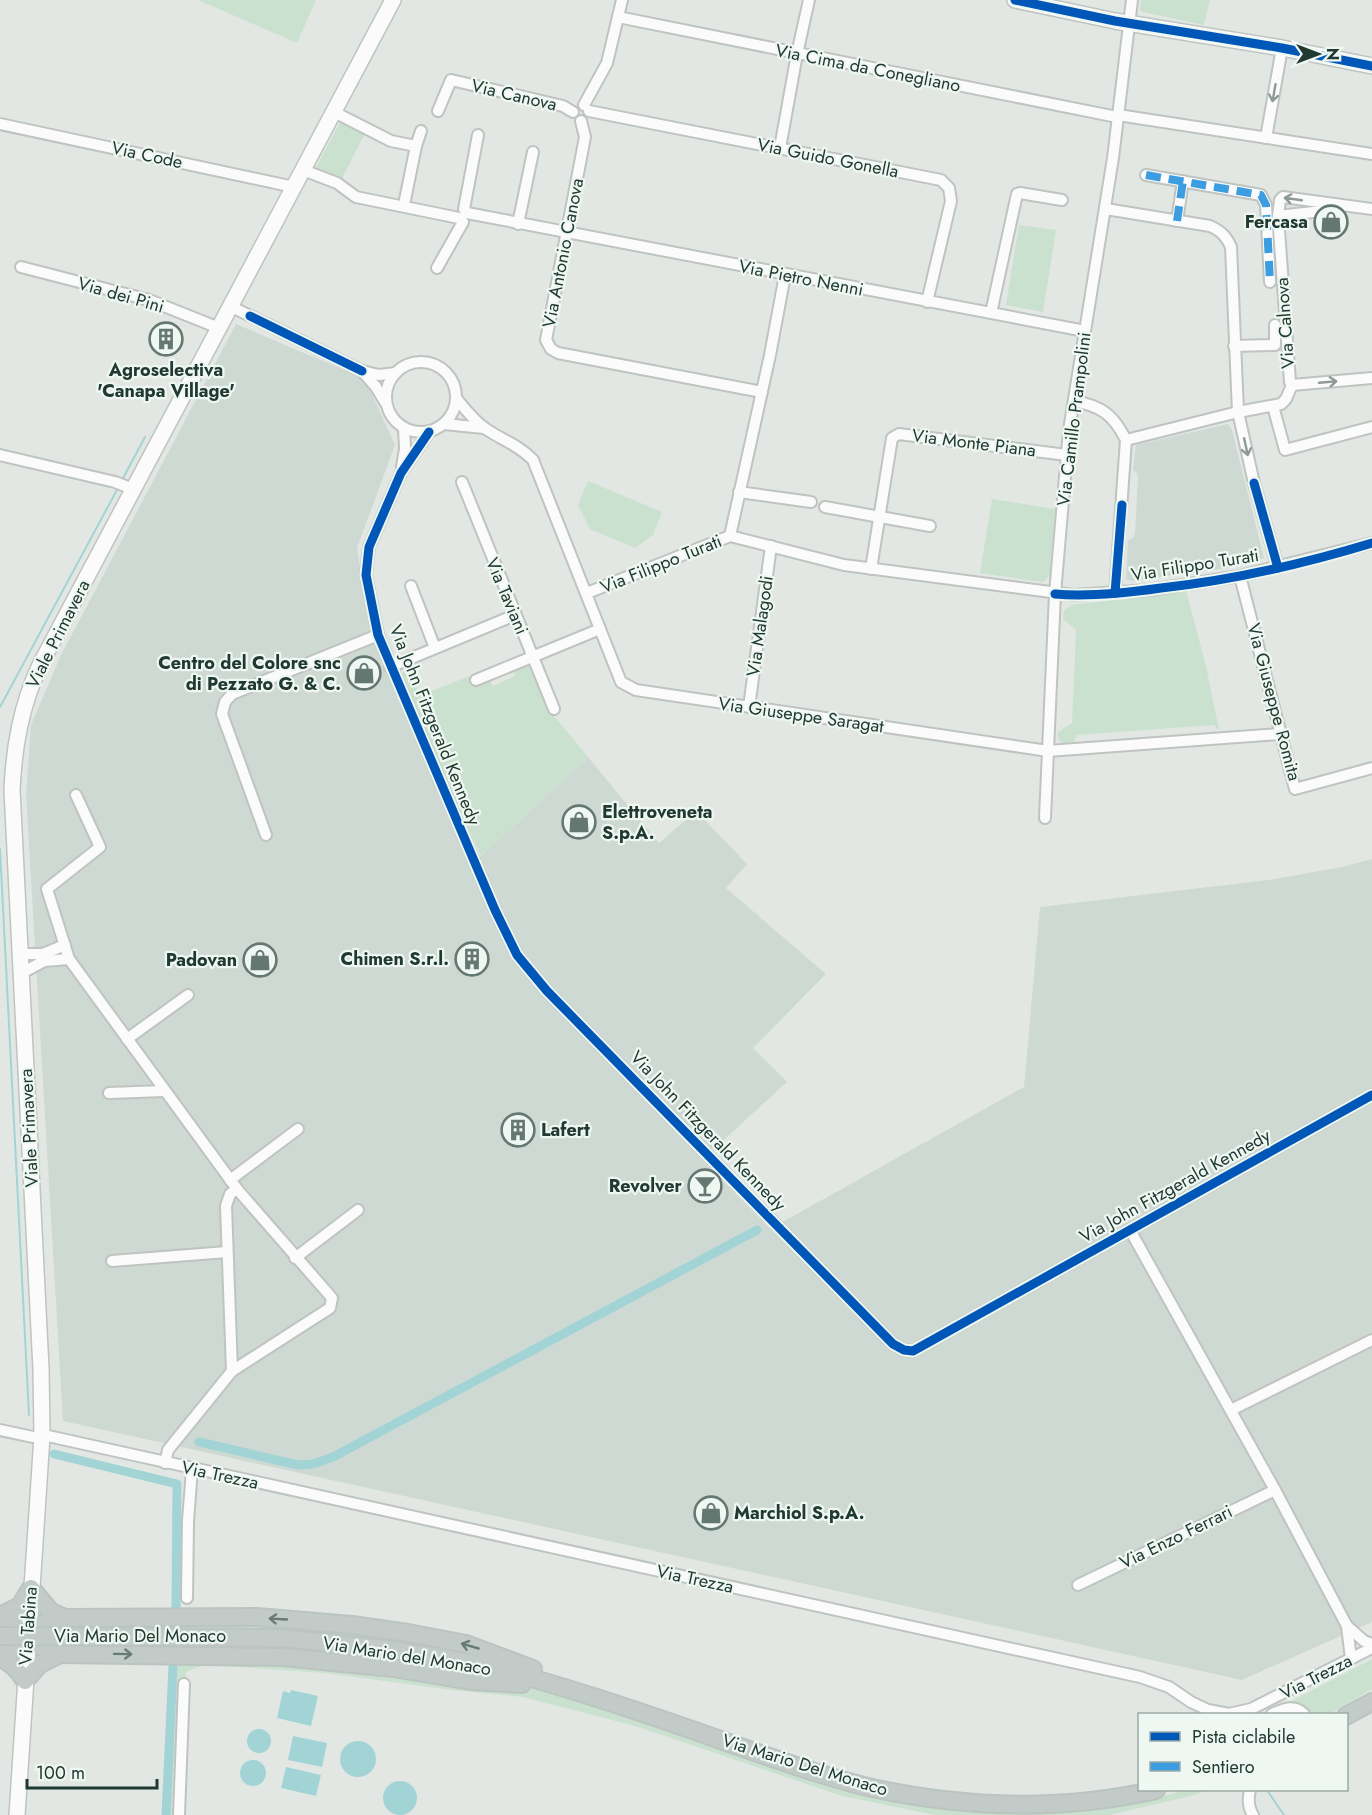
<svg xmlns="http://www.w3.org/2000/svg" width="1372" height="1815" viewBox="0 0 1372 1815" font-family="Jost,sans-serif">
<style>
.built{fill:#cfd9d4}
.green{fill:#cbe1cf}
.water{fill:#a2d4d6}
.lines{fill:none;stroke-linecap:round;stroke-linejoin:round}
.stream{stroke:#a2d4d6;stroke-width:2}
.canal{stroke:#a2d4d6;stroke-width:9}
.minor-casing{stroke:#bfc4c1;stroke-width:14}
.secondary-casing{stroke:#bec5c1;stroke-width:18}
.trunk-casing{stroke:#bbc4c1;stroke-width:20}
.minor{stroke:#fbfbfb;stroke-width:10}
.secondary{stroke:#fbfbfb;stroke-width:15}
.trunk{stroke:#c3cbc8;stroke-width:16}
.trunk-bridge-casing{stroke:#bbc4c1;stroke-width:20;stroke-linecap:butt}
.trunk-bridge{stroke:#c3cbc8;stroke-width:16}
.quiet{stroke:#3c9ee1;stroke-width:8;stroke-dasharray:15 8;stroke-linecap:butt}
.cycleway-casing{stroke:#eff7f2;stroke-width:13}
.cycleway{stroke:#0057b8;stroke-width:9}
.oneway{stroke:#8e9a96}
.oneway2{stroke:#697b75}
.labels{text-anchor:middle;stroke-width:4.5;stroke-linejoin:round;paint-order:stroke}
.street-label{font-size:18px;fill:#203a31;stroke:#eff7f2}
.poi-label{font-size:18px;font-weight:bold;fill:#203a31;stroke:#eff7f2;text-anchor:end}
</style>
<rect width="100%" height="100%" fill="#e2e7e4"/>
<g class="built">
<polygon points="236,324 365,379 395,445 357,548 371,636 468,863 481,856 588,757 659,843 696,811 747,864 726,888 826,974 753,1048 787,1082 702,1160 770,1229 1024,1087 1040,907 1268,880 1342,867 1372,859 1372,1622 1242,1680 63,1421 26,794 31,725 61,655"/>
<polygon points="1228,424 1232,430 1264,558 1227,568 1131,581 1126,579 1128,540 1133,538 1135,533 1138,477 1137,473 1133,470 1136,445"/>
</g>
<g class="green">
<polygon points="198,0 316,0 297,43"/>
<polygon points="1141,0 1210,0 1204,25 1143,12 1140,10"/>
<polygon points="341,121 365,133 341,181 314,171"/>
<polygon points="1019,225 1056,230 1043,312 1006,305"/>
<polygon points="588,481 662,512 653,535 635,548 590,529 578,505"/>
<polygon points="992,499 1055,509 1050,574 1046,580 1042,582 980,573"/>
<polygon points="1186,591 1206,666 1219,730 1214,725 1077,735 1073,744 1065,745 1058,739 1058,732 1072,723 1076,629 1063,620 1064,610 1072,605"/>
<polygon points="530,661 550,711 588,757 481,856 418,718 402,674 407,667 420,696 469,676 473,684 487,678 493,686 515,676 513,669"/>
<polygon points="170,1622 251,1622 418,1638 499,1660 282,1631 281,1629 170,1627"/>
<polygon points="281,1645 367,1653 497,1676 169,1650 169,1646 281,1647"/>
<polygon points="177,1659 266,1660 521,1686 599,1707 930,1805 961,1812 981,1813 1153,1798 1188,1790 1207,1790 1195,1795 1109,1815 935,1815 842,1796 635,1726 523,1697 451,1690 325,1673 207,1665 195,1668 186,1672 179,1815 169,1815"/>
<polygon points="1372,1659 1372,1689 1330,1714 1314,1714 1304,1707 1286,1704"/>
</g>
<g class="water">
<polygon points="291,1690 318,1696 311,1726 277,1718 283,1691 290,1693"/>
<circle cx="259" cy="1741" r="12"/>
<polygon points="293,1736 327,1743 322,1767 288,1760"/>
<circle cx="358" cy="1759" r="18"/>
<circle cx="253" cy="1773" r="13"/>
<polygon points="286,1767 321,1775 316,1796 281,1788"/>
<circle cx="400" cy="1798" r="17"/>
</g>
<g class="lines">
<g class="stream">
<polyline points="122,480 145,437"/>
<polyline points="0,707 118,488"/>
<polyline points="0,849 29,1415"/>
<polyline points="1267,1790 1284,1815"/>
</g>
<g class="canal">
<polyline points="199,1442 298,1465 313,1464 333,1457 757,1230"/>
<polyline points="54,1454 177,1484 176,1608"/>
<polyline points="166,1815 173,1666"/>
</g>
<defs>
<g id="minor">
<polyline points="618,17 1117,117"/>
<polyline points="584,105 607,63 622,0"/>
<polyline points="438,111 451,80 563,106 573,112"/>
<polyline points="589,111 941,180 949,188 951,201 927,302"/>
<polyline points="334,112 391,141 416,146 405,200"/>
<polyline points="1118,115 1372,154"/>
<polyline points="581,121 585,137 546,340 551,349 558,353 762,392"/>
<polyline points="0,124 294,187"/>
<polyline points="478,135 464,209 467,213 1085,331"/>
<polyline points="1266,138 1282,48"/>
<polyline points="416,146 421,131"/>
<polyline points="780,148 797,54 809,0"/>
<polyline points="303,170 337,183 356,197 459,218 463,222 437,268"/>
<polyline points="1146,175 1261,195 1266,205 1270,282"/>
<path d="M 1106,209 L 1210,226 C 1221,231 1226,236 1231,247 L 1238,412 L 1254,483 L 1278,568"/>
<polyline points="1372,209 1283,197 1280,200 1278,216 1290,382 1292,385 1372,378"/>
<polyline points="1278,216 1340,209"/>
<polyline points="1177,221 1183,181"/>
<polyline points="518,224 533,152"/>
<polyline points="21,267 149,300 219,328"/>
<polyline points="230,306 362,371 379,375 396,373"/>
<polyline points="991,313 1017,194 1020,193 1062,200"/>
<polyline points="1234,346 1275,345 1275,325"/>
<circle cx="421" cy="397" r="35"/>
<polyline points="362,371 376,387 385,402"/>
<path d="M 456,398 C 465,409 474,421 486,429 C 502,440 519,445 533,460 L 621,682 L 636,690 L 1048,751 L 1280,734"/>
<path d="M 1074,401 C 1101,406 1113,414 1126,440 L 1115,593"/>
<polyline points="1273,406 1285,450 1372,427"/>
<polyline points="444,424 484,428"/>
<polyline points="429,432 401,473 369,547 366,575 378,635 495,910 517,955 547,991 893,1344 904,1350 913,1351 1372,1095"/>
<polyline points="1126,440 1238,412 1281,404 1286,399 1292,385"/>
<polyline points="0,455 115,482 133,489"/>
<polyline points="402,467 405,449 404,428"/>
<polyline points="462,482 554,709"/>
<polyline points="739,492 811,502"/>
<polyline points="825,507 930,526"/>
<polyline points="730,536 770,355 785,275"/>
<polyline points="871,569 892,438 899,434 1067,455"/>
<polyline points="1240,576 1295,789 1372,768"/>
<polyline points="411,586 435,648"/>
<polyline points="587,593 730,536 844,565 1074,595 1150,590 1240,576 1372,543"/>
<polyline points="390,667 515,615"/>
<polyline points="476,680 600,629"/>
<polyline points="749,707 771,546"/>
<polyline points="76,795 100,847 47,889 69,959 237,1189 332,1298 330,1308 232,1371 168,1450 165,1463"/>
<polyline points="1045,818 1055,594 1069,430 1113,158 1132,0"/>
<polyline points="266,835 222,714 225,702 232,694 378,635"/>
<polyline points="20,954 43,954 65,945"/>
<polyline points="20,974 44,961 69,959"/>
<polyline points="127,1039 188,995"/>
<polyline points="109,1093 164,1091"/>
<polyline points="230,1180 298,1129"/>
<polyline points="1130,1230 1275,1490 1347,1626 1364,1641 1372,1644"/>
<polyline points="295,1258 358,1210"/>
<polyline points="112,1261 227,1252"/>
<polyline points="232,1371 226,1206 230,1194 237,1189"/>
<polyline points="1231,1410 1372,1340"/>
<polyline points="0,1430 33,1437 48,1436 1140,1677 1169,1687 1191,1702 1208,1710 1229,1714 1251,1709 1372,1648"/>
<polyline points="1078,1585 1275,1490"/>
<polyline points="187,1598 188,1521 192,1469"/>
<polyline points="1347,1626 1351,1659"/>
<path d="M 1272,1714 C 1284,1709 1294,1704 1304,1714"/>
<path d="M 1250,1790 C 1248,1798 1248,1807 1253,1815"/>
<polyline points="179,1815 184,1684"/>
</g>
<g id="secondary">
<polyline points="1015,0 1115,21 1282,48 1372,66"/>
<path d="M 17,1815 L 42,1436 L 41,1369 L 12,790 C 14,746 21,706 40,665 L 393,0"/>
</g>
<g id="trunk">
<polyline points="0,1616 20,1606 31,1588 51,1612 65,1618 257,1617 352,1625 408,1633 466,1644 533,1669"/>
<polyline points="0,1619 12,1624 40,1646 60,1654 283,1657 393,1668 471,1681 522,1684"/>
<path d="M 281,1638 C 363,1646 446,1654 527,1677 C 595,1696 662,1719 729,1743 C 776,1759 824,1777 872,1788 C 965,1808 1063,1811 1156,1790"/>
<polyline points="0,1653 19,1645 39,1625 65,1618"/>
<path d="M 0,1658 C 12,1663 18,1670 25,1681 L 40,1664 L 60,1654"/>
<polyline points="1346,1716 1372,1702"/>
</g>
</defs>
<use href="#minor" class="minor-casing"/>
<use href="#secondary" class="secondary-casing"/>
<use href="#trunk" class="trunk-casing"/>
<use href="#minor" class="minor"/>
<use href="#secondary" class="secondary"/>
<use href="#trunk" class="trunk"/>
<defs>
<polyline id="trunk-bridge" points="0,1636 281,1638"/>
</defs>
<use href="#trunk-bridge" class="trunk-bridge-casing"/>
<use href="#trunk-bridge" class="trunk-bridge"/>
<g class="quiet">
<polyline points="1146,175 1261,195 1266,205 1270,282"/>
<polyline points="1177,221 1183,181"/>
</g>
<defs>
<g id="cycleway">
<polyline points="1015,0 1115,21 1282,48 1372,66"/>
<polyline points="250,316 362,371"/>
<polyline points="429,432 401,473 369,547 366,575 378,635 495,910 517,955 547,991 893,1344 904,1350 913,1351 1372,1095"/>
<polyline points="1254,483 1278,568"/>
<polyline points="1115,593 1122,505"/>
<path d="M 1055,594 C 1090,597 1126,593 1161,588 C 1232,580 1303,564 1372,543"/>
</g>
</defs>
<use href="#cycleway" class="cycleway-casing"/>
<use href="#cycleway" class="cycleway"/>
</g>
<defs><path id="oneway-shaft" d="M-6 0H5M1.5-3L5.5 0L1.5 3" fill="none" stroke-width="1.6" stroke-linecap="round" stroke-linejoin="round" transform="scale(1.5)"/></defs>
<g class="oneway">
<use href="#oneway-shaft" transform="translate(1274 93) rotate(100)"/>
<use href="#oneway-shaft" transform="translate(1293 199) rotate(-172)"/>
<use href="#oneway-shaft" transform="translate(1328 382) rotate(-5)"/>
<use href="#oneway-shaft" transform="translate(1246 447) rotate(78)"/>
</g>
<g class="oneway2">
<use href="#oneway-shaft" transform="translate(278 1619) rotate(-177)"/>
<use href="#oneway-shaft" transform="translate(470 1646) rotate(-164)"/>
<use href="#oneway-shaft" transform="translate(123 1654) rotate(1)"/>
</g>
<defs>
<symbol id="shop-ring" viewBox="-11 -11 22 22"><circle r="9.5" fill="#eff7f2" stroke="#647770" stroke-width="1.5"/><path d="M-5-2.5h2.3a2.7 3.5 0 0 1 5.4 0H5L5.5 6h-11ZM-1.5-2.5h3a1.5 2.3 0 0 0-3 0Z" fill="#647770"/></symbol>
<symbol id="building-ring" viewBox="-11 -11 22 22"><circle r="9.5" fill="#eff7f2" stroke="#647770" stroke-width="1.5"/><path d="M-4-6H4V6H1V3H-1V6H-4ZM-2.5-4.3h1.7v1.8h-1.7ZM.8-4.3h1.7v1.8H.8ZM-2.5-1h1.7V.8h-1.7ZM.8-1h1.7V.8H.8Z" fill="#647770"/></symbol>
<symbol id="bar-ring" viewBox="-11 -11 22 22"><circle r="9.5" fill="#eff7f2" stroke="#647770" stroke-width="1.5"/><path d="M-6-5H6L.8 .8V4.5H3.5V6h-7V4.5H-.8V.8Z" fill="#647770"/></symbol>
</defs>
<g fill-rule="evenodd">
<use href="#shop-ring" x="1312" y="203" width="38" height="38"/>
<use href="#building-ring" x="147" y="320" width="38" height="38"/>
<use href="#shop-ring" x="345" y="654" width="38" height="38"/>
<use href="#shop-ring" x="560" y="803" width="38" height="38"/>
<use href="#building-ring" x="453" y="940" width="38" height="38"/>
<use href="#shop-ring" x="241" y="941" width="38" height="38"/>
<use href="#building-ring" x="499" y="1111" width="38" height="38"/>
<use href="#bar-ring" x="686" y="1167" width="38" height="38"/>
<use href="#shop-ring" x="692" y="1494" width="38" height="38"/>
</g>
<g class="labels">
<g class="street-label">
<text transform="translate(868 68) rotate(11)" y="6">Via Cima da Conegliano</text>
<text transform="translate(514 95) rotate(13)" y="6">Via Canova</text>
<text transform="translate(147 155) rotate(12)" y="6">Via Code</text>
<text transform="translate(828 158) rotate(11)" y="6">Via Guido Gonella</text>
<text transform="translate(563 253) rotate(-79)" y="6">Via Antonio Canova</text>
<text transform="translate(801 278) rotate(11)" y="6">Via Pietro Nenni</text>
<text transform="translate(121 295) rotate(16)" y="6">Via dei Pini</text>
<text transform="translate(1285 323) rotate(-94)" y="6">Via Calnova</text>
<text transform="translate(1074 419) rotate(-83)" y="6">Via Camillo Prampolini</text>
<text transform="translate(974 443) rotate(7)" y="6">Via Monte Piana</text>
<text transform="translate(661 564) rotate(-22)" y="6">Via Filippo Turati</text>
<text transform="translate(1195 565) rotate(-9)" y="6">Via Filippo Turati</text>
<text transform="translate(507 596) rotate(67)" y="6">Via Taviani</text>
<text transform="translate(760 626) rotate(-82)" y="6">Via Malagodi</text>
<text transform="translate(58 634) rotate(-63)" y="6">Viale Primavera</text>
<text transform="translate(1274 702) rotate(75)" y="6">Via Giuseppe Romita</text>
<text transform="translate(801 715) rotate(8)" y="6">Via Giuseppe Saragat</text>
<text transform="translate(435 725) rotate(68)" y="6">Via John Fitzgerald Kennedy</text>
<text transform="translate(29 1128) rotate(-93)" y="6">Viale Primavera</text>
<text transform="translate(708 1131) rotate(46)" y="6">Via John Fitzgerald Kennedy</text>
<text transform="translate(1175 1186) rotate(-29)" y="6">Via John Fitzgerald Kennedy</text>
<text transform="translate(220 1475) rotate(12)" y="6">Via Trezza</text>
<text transform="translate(1176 1537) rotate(-26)" y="6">Via Enzo Ferrari</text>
<text transform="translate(695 1579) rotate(12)" y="6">Via Trezza</text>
<text transform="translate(28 1626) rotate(-86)" y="6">Via Tabina</text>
<text x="140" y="1642">Via Mario Del Monaco</text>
<text transform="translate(407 1656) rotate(9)" y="6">Via Mario del Monaco</text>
<text transform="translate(1316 1677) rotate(-27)" y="6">Via Trezza</text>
<text transform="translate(805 1765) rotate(17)" y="6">Via Mario Del Monaco</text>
</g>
<g class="poi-label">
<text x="1308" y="228">Fercasa</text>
<text x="166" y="376" text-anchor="middle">Agroselectiva<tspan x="166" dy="21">'Canapa Village'</tspan></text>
<text x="341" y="669">Centro del Colore snc<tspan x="341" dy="21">di Pezzato G. &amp; C.</tspan></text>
<text x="602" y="818" text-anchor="start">Elettroveneta<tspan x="602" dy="21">S.p.A.</tspan></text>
<text x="449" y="965">Chimen S.r.l.</text>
<text x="237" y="966">Padovan</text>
<text x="541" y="1136" text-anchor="start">Lafert</text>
<text x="682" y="1192">Revolver</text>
<text x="734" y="1519" text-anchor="start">Marchiol S.p.A.</text>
</g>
</g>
<rect x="1138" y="1713" width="210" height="78" fill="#eff7f2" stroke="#9caba5" stroke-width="1.5"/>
<rect x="1150" y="1732" width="30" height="9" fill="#0057b8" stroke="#9caba5" stroke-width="1.5"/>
<text x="1192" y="1743" font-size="18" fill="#203a31">Pista ciclabile</text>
<rect x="1150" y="1762" width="30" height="9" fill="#3c9ee1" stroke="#9caba5" stroke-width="1.5"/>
<text x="1192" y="1773" font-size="18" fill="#203a31">Sentiero</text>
<g transform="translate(1318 54) rotate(90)" stroke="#eff7f2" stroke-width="4.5" paint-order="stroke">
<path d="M0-4.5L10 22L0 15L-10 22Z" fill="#203a31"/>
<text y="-9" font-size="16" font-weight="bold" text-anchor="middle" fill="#203a31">N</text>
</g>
<path d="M27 1779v9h130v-9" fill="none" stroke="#203a31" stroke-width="3"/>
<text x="36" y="1779" font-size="18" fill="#203a31" stroke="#eff7f2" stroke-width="4.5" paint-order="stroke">100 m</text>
</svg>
